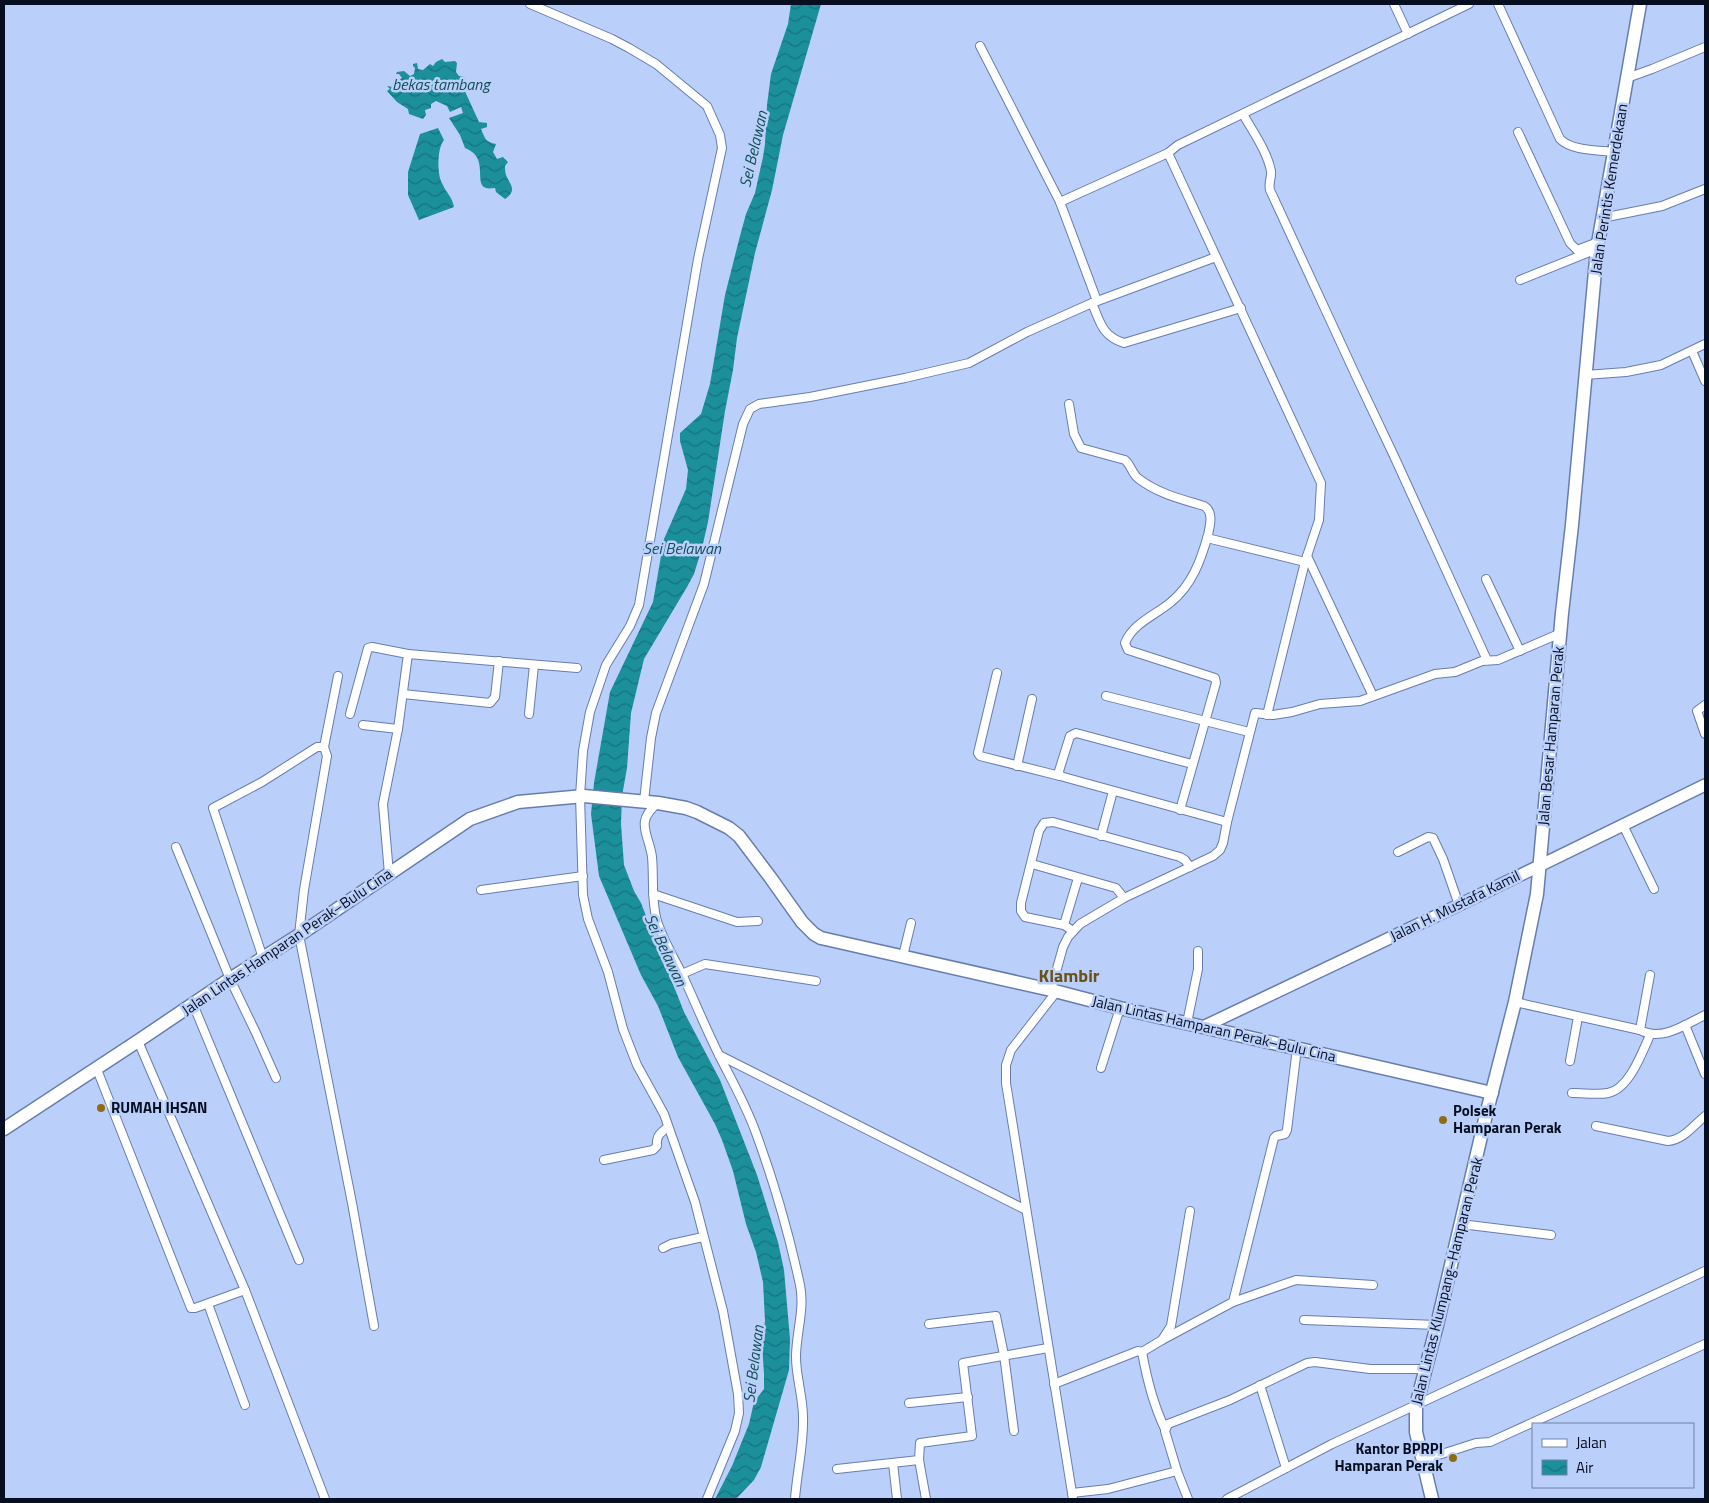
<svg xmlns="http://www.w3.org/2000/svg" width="1709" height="1503" viewBox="0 0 1709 1503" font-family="'Titillium Web',sans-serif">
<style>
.water{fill:url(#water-waves)}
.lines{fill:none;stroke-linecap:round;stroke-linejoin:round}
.street-casing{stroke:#677dae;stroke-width:10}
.secondary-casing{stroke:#677dae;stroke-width:14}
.primary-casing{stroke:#677dae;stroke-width:15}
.street{stroke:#fff;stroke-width:8}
.secondary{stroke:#fff;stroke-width:11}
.primary{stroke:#fff;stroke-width:12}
.poi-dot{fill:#8f6c11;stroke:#bacffa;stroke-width:2}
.labels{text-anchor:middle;stroke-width:5;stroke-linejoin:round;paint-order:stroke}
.street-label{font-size:15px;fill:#070e20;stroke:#bacffa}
.poi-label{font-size:15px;font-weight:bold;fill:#070e20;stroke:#bacffa;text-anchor:start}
.water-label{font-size:16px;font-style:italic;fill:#124f55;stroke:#bacffa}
.quarter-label{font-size:18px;font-weight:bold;fill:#695117;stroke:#bacffa}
</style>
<defs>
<pattern id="water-waves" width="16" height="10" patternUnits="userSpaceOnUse" patternTransform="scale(1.25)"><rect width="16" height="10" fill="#1b8f9a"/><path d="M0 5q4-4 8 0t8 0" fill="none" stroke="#16737d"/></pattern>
</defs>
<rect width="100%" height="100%" fill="#bacffa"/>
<g class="water">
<polygon points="791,4 821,4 783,135 772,190 755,253 737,338 733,370 725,411 708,522 702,548 694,574 687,587 644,659 631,713 627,768 622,796 621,824 624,865 634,891 641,903 684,1012 720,1080 757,1175 778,1242 784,1270 790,1339 789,1370 761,1467 754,1480 736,1499 715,1499 732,1466 749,1424 754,1402 764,1389 764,1374 762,1344 765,1321 763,1282 756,1252 746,1224 733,1171 722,1140 715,1124 678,1057 658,1006 641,975 599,876 591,814 594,783 610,692 653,602 664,539 686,489 688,470 680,441 680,433 701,414 710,384 725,295 740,236 746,214 755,193 763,157 765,144 767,105 771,74 788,24"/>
<path d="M 442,59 L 445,62 L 455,61 L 457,63 L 456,72 L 459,76 L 465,77 L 466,84 L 463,87 L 479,122 L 487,123 L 487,127 L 481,129 C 485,138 485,142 496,144 L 493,152 L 497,159 L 503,157 L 508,162 L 505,166 C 505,169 505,172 506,175 C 510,185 518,190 505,199 L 496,192 L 495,188 C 492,188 489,189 486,188 C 473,184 490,157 465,148 L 460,135 L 449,118 L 463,113 L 461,107 L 450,112 L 447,106 L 436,101 L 431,104 L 431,108 L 425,110 L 426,115 L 423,119 L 409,114 L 408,109 L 397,102 L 387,91 L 390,89 L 387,86 L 393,87 L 395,86 L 395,83 L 402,78 L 399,74 L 396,74 L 397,72 L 404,71 L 410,76 L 414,74 L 415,68 L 413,66 L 413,64 L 417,63 L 418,69 L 423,70 L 430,64 L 433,66 L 436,62 Z"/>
<path d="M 438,128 L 444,140 C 437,148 437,174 442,183 C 446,193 452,196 454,207 L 419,220 L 408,195 L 408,172 L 420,134 Z"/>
</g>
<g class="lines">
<defs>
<g id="street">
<polyline points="530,4 612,39 629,48 656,64 707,106 720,135 722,148 698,259 639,605 630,626 606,665 590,712 583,751 580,796 583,895 588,919 608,972 623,1029 637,1065 664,1114 695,1202 723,1311 738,1394 739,1413 735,1431 707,1499"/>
<polyline points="1394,4 1408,34"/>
<path d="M 1498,4 L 1560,139 C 1572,151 1597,150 1614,152"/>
<polyline points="980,46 1060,202 1097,301"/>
<polyline points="1627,78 1652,69 1705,47"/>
<path d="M 1243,114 C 1253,132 1267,151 1271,171 C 1272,177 1268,183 1270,190 L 1356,376 L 1394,456 L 1487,660"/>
<polyline points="1518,132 1570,243 1577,250 1598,242"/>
<polyline points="1168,153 1321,483 1319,520 1305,562 1267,715"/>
<polyline points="1060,202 1168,153 1178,145 1469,4"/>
<polyline points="1602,218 1662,206 1705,189"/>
<polyline points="1520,280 1597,249"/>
<path d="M 1092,303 C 1100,322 1102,336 1124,343 L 1241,308"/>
<polyline points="1692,351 1705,381"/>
<polyline points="1585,375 1626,372 1661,365 1705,344"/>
<path d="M 1069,404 L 1074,434 L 1081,448 L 1125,460 C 1131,465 1132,474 1139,479 C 1159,494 1181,499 1204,506 C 1214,512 1210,525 1208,535 C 1201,560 1192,585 1171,602 C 1156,615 1133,623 1125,643 L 1128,650 L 1215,678 L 1216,683 L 1180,810"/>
<polyline points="1207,538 1305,562"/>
<polyline points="1307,556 1373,696"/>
<polyline points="1486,579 1520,651"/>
<polyline points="408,654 577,668"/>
<polyline points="997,673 978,753 980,756 1060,776 1227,822"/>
<polyline points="338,676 324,747 327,756 304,890 299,935 352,1203 374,1326"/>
<polyline points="403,694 490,703 495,697 499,661"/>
<polyline points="1106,696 1249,732"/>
<polyline points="1705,705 1697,711 1705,734"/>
<polyline points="350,714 368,648 372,647 408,654 398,729 383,804 389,874"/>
<polyline points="529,714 534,665"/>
<polyline points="363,725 398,729"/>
<polyline points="1017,766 1032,699"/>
<polyline points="1060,776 1059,771 1070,736 1076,733 1192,764"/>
<polyline points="644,801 651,738 656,713 704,584 743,424 750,409 759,404 810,397 905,378 969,363 1027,332 1092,303 1216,257"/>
<path d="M 658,803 C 634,822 649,834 652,857 C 654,878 651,900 657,921 C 663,940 674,958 683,976 C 695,1002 706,1029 719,1055 C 732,1081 746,1105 756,1133 C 774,1182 789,1234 800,1285 C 805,1309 796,1333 796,1357 C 796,1377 803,1397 803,1417 C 804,1445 797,1471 795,1499"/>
<polyline points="1623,825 1654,889"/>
<polyline points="1101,836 1113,791"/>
<polyline points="176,847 230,979 256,1033 276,1078"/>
<polyline points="1398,852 1428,837 1433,838 1443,859 1459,905"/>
<polyline points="1032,864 1116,888 1124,898"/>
<polyline points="481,890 583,876"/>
<polyline points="653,894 737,922 758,921"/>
<polyline points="1064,925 1078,878"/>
<polyline points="1073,931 1064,925 1025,917 1021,911 1021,903 1039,831 1044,823 1053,822 1180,857 1185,860 1190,867"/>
<polyline points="903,956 911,923"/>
<polyline points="263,958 213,808 262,782 317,747 324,747"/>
<polyline points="682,974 705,964 816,981"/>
<polyline points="1051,990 1063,947 1068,937 1080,924 1124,898 1213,856 1220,850 1223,843 1227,822 1255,713 1273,715 1292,712 1320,704 1360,701 1435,674 1455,672 1482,661 1498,660 1561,633"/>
<polyline points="1057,991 1011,1050 1006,1065 1006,1083 1073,1499"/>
<path d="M 1515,1002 L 1640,1030 C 1662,1042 1686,1024 1705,1015"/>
<polyline points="193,1004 299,1260"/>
<polyline points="1187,1023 1198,969 1198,951"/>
<polyline points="1685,1025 1705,1074"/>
<polyline points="1640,1030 1650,975"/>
<polyline points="138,1041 245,1290 325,1499"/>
<polyline points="719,1055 1026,1210"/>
<polyline points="1570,1061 1578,1017"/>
<polyline points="96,1067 191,1308 195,1308 245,1290"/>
<polyline points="1101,1068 1120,1008"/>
<path d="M 1572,1093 C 1584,1093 1597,1095 1608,1093 C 1629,1089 1642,1053 1650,1035"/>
<path d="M 1596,1126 L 1668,1141 C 1683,1140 1694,1125 1705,1116"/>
<path d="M 604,1160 L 653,1150 L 657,1146 C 656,1136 660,1133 668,1127"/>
<polyline points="1461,1224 1551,1235"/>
<polyline points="663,1248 671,1244 703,1237"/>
<polyline points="1233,1302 1296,1280 1373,1285"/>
<polyline points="208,1304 245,1405"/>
<polyline points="1304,1320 1437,1325"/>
<polyline points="929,1324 996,1316 1004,1355 1014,1431"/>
<polyline points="1162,1340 1233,1302 1274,1138 1276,1136 1285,1134 1287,1130 1297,1048"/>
<path d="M 1142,1352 C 1147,1380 1153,1404 1165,1429"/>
<polyline points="1054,1384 1138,1351 1142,1352 1162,1340 1171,1326 1190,1211"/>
<polyline points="1260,1385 1286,1468"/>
<polyline points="909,1403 968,1397"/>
<polyline points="919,1460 926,1499"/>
<polyline points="1423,1460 1476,1443 1490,1442 1705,1344"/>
<polyline points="893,1463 897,1499"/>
<polyline points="837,1469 919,1460 920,1443 972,1436 963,1363 1048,1348"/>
<polyline points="1177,1471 1188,1499"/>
<polyline points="1072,1493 1108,1489 1177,1471 1165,1431 1168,1424 1230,1400 1307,1363 1315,1362 1370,1369 1426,1369"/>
<polyline points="1227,1499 1332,1444 1705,1271"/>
</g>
<polyline id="secondary" points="1205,1026 1459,905 1705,785"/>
<g id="primary">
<polyline points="4,1129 138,1041 230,979 299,935 470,819 518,802 584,796 658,803 686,808 697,812 729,828 739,836 770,877 802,922 814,934 821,938 1051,990 1120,1008 1492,1093"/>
<polyline points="1432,1499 1416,1432 1416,1406 1437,1325 1486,1115 1515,1002 1537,894 1562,613 1572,525 1597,249 1640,4"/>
</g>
</defs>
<use href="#street" class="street-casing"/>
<use href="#secondary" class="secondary-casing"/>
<use href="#primary" class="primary-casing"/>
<use href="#street" class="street"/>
<use href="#secondary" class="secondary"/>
<use href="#primary" class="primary"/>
</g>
<g class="poi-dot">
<circle cx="101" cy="1108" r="5"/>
<circle cx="1443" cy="1120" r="5"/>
<circle cx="1453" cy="1458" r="5"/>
</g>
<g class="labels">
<g class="street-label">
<text transform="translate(1609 189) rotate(-81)" y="5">Jalan Perintis Kemerdekaan</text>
<text transform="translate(1551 736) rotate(-85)" y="5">Jalan Besar Hamparan Perak</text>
<text transform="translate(1455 906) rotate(-26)" y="5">Jalan H. Mustafa Kamil</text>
<text transform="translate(287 942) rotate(-34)" y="5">Jalan Lintas Hamparan Perak–Bulu Cina</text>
<text transform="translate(1214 1029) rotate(13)" y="5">Jalan Lintas Hamparan Perak–Bulu Cina</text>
<text transform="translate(1447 1281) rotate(-76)" y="5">Jalan Lintas Klumpang–Hamparan Perak</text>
</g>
<g class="poi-label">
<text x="111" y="1113">RUMAH IHSAN</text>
<text x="1453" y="1116">Polsek<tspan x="1453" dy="17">Hamparan Perak</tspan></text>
<text x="1443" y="1454" text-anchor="end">Kantor BPRPI<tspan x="1443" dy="17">Hamparan Perak</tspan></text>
</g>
<g class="water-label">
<text x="441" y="90">bekas tambang</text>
<text transform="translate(753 149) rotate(-77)" y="6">Sei Belawan</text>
<text x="682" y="554">Sei Belawan</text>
<text transform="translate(666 950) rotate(65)" y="6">Sei Belawan</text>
<text transform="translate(753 1364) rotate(-83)" y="6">Sei Belawan</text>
</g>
<g class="quarter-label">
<text x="1069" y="982">Klambir</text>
</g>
</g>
<rect width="1709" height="1503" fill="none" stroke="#070e20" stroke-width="10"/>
<rect x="1532" y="1423" width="162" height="65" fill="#bacffa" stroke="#7282a3"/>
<rect x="1542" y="1439" width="25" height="8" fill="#ffffff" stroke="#7282a3"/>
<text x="1576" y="1448" font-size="15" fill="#070e20">Jalan</text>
<rect x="1542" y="1460" width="25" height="15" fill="url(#water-waves)" stroke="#7282a3"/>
<text x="1576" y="1473" font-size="15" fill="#070e20">Air</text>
</svg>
